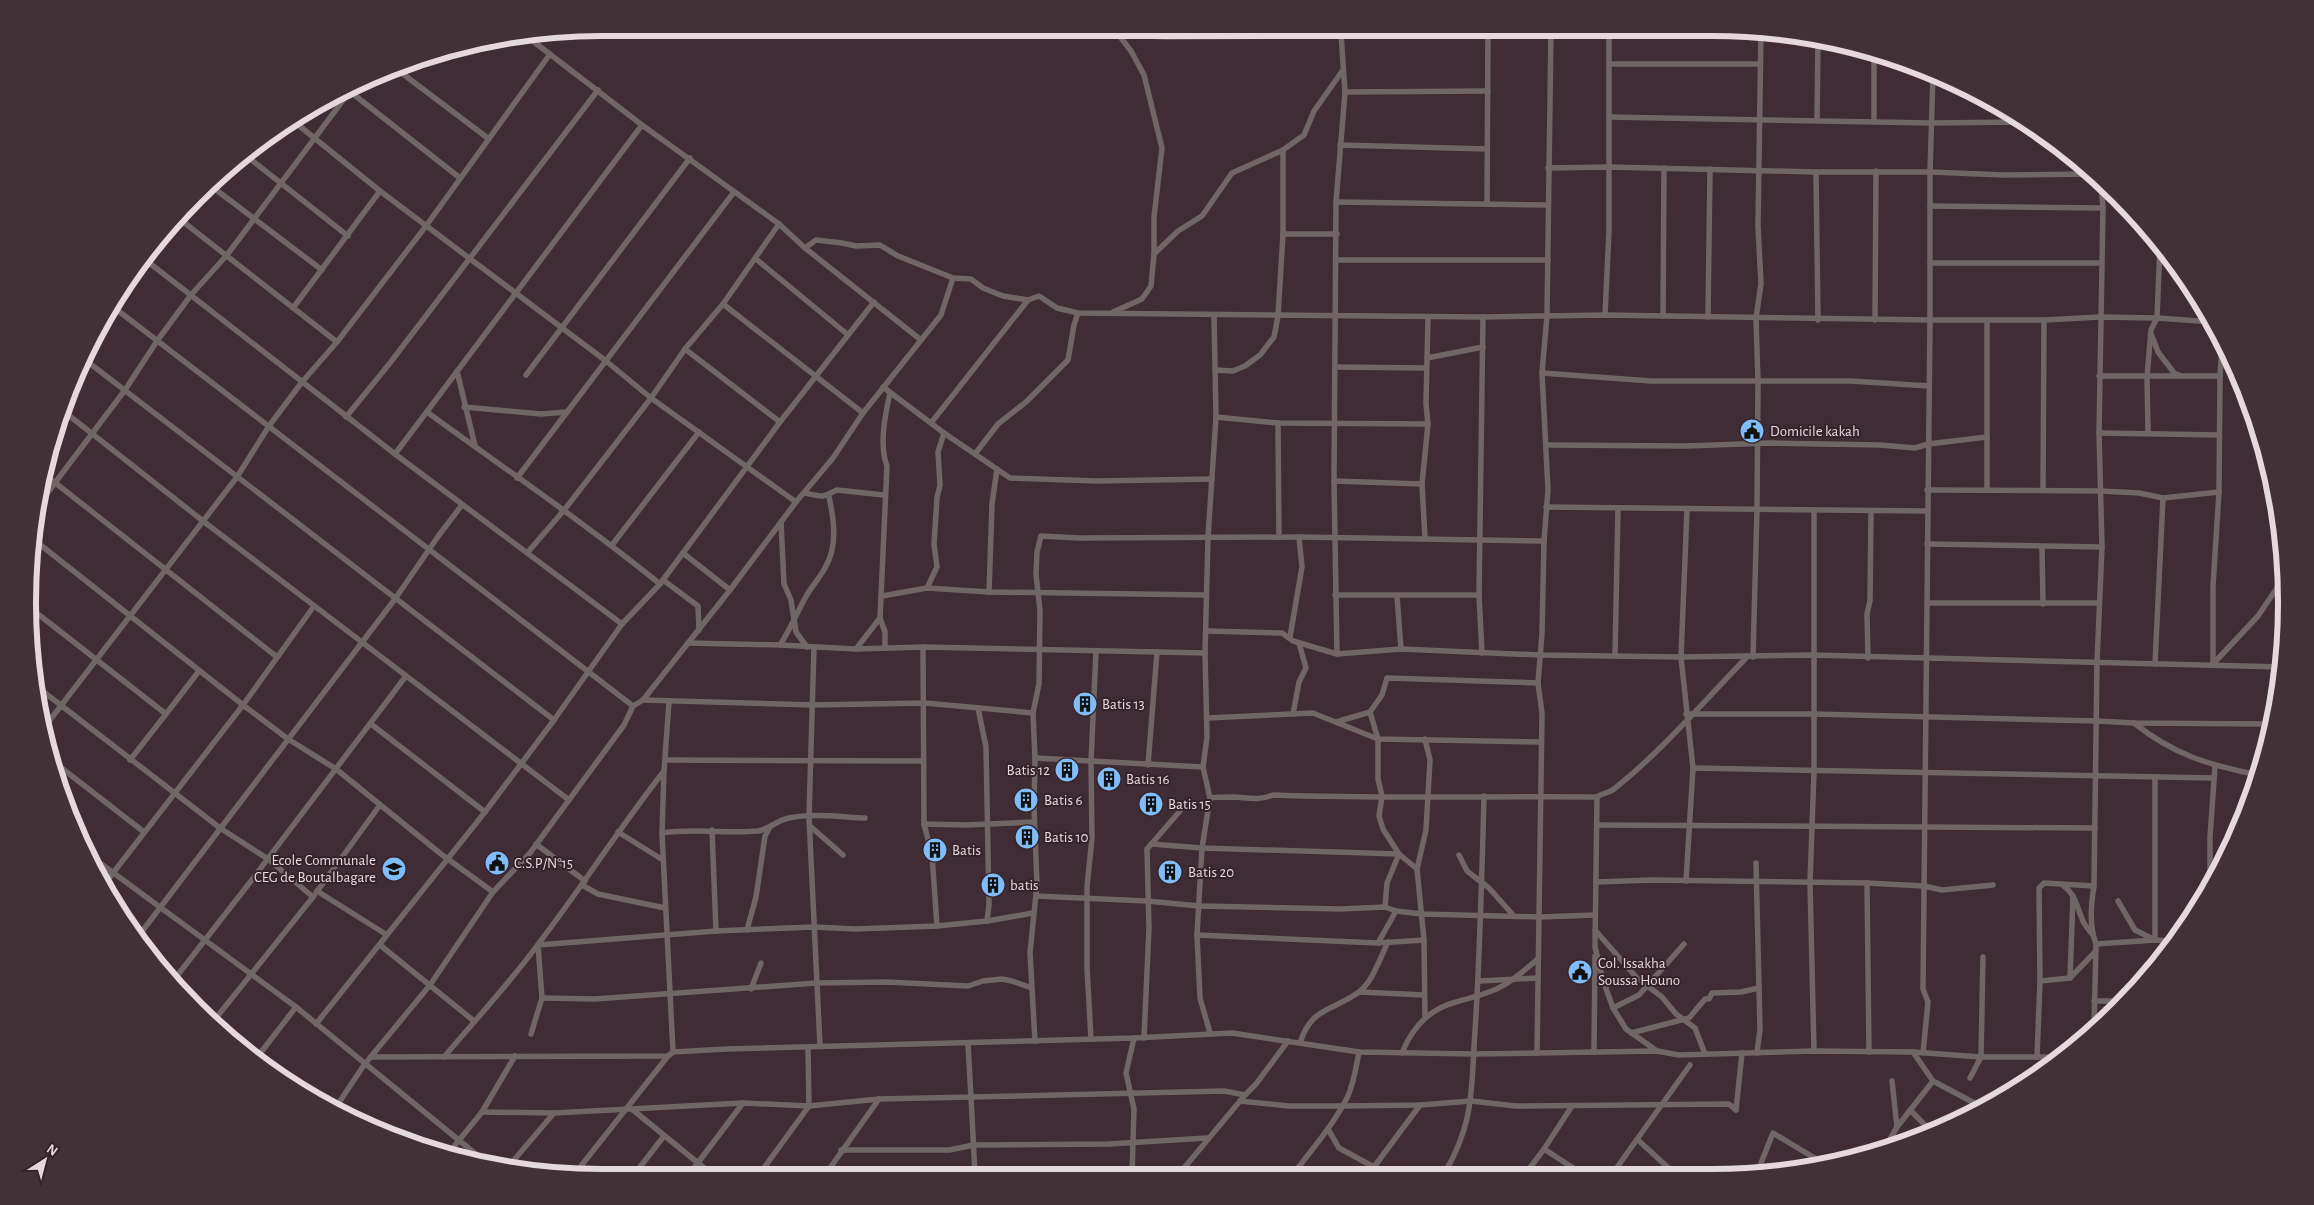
<svg xmlns="http://www.w3.org/2000/svg" width="2314" height="1205" viewBox="0 0 2314 1205" font-family="'Alegreya Sans',sans-serif">
<style>
.lines{fill:none;stroke-linecap:round;stroke-linejoin:round}
.minor{stroke:#716666;stroke-width:5.5}
.labels{text-anchor:middle;stroke-width:4;stroke-linejoin:round;paint-order:stroke}
.poi-label{font-size:15px;fill:#e6d9de;stroke:#35222a;text-anchor:start}
.rim{fill:none;stroke:#e6d9de;stroke-width:6}
</style>
<rect width="100%" height="100%" fill="#402c34"/>
<g class="lines">
<g class="minor">
<polyline points="1114,28 1133,35 1165,37 1551,34"/>
<polyline points="1431,28 1432,36"/>
<polyline points="525,35 642,125 779,224 805,248 921,340"/>
<polyline points="1874,52 1874,121"/>
<polyline points="1610,64 1760,64"/>
<polyline points="395,68 489,139"/>
<polyline points="348,90 460,178"/>
<polyline points="1345,92 1488,91"/>
<polyline points="1609,117 1932,123 2022,122"/>
<polyline points="292,120 380,191 606,361 651,398 796,502"/>
<polyline points="1817,120 1818,40"/>
<polyline points="1340,145 1487,149"/>
<polyline points="244,154 348,236"/>
<polyline points="1548,168 1609,167 1816,172 1930,172 2004,175 2091,174"/>
<polyline points="1816,172 1818,320"/>
<polyline points="211,186 322,270"/>
<polyline points="1336,202 1548,205"/>
<polyline points="1487,203 1488,28"/>
<polyline points="1930,206 2103,208"/>
<polyline points="177,217 337,342"/>
<polyline points="1283,234 1337,234"/>
<polyline points="805,248 816,240 842,243 856,246 880,245 898,256 953,278 971,279 983,288 1003,296 1028,300 1039,296 1057,308 1078,313 1483,317 1605,315 1930,320 2044,320 2100,317 2157,318 2213,322"/>
<polyline points="1154,254 1178,231 1202,216 1232,173 1283,150 1304,135 1314,111 1343,70"/>
<polyline points="143,258 395,454 622,624"/>
<polyline points="756,259 847,334"/>
<polyline points="1336,260 1548,260"/>
<polyline points="1930,263 2101,263"/>
<polyline points="723,304 863,413"/>
<polyline points="112,306 633,706"/>
<polyline points="293,308 380,191"/>
<polyline points="1113,312 1142,299 1151,286 1154,254 1154,217 1162,148 1144,75 1131,51 1115,30"/>
<polyline points="1605,315 1609,231 1609,29"/>
<polyline points="1663,316 1664,168"/>
<polyline points="1708,317 1710,169"/>
<polyline points="1875,320 1876,171"/>
<polyline points="2152,336 2158,352 2175,374 2179,375"/>
<polyline points="685,349 780,422"/>
<polyline points="1427,358 1483,347"/>
<polyline points="84,359 554,720"/>
<polyline points="1335,367 1426,368"/>
<polyline points="1215,370 1233,371 1245,366 1260,355 1274,337 1278,316 1283,234 1283,150"/>
<polyline points="457,371 475,446"/>
<polyline points="1542,373 1651,381 1851,381 1929,386"/>
<polyline points="526,375 690,158"/>
<polyline points="2099,376 2220,376"/>
<polyline points="883,387 944,433 1010,478 1097,481 1212,479"/>
<polyline points="464,407 541,414 567,412"/>
<polyline points="62,410 203,521 569,800"/>
<path d="M 427,412 C 505,469 585,523 660,584"/>
<polyline points="346,417 390,363 598,90"/>
<polyline points="1216,417 1278,423 1428,424"/>
<polyline points="931,423 1028,300"/>
<polyline points="1278,423 1279,537"/>
<polyline points="2148,432 2147,377 2151,330 2157,318 2160,245"/>
<polyline points="2099,433 2219,435"/>
<polyline points="1546,445 1686,446 1770,443 1880,445 1915,448 1928,444 1987,437"/>
<polyline points="395,454 642,125"/>
<polyline points="975,454 998,424 1026,402 1068,360 1074,325 1078,313"/>
<polyline points="44,474 277,657"/>
<polyline points="517,478 734,192"/>
<polyline points="1334,481 1422,484"/>
<polyline points="1987,489 1987,320"/>
<polyline points="1927,490 2101,491 2139,493 2163,498 2219,492"/>
<polyline points="2043,490 2044,320"/>
<path d="M 805,493 C 825,497 820,498 837,490 L 884,495"/>
<polyline points="39,504 125,390 157,341 191,295 227,255 353,87"/>
<polyline points="1546,507 1927,511"/>
<polyline points="1814,510 1814,771 1810,883 1814,1051"/>
<polyline points="781,522 784,584 791,600 796,632 807,647"/>
<polyline points="1425,538 1422,484 1428,424 1426,404 1428,317"/>
<polyline points="33,539 243,705 288,739 336,769 441,854 493,892"/>
<polyline points="1927,544 2102,547"/>
<polyline points="612,545 699,432"/>
<polyline points="2042,547 2043,604"/>
<polyline points="528,552 565,509 651,398 685,349 723,304 779,224"/>
<polyline points="683,553 730,590"/>
<polyline points="663,580 698,606 699,630"/>
<polyline points="927,588 937,567 934,544 937,498 940,485 938,452 944,433"/>
<polyline points="989,592 992,504 997,469"/>
<polyline points="1335,595 1479,595"/>
<polyline points="882,596 927,588 989,592 1206,595"/>
<polyline points="1397,596 1401,649"/>
<polyline points="1927,603 2098,603"/>
<polyline points="29,607 166,714 199,671"/>
<polyline points="1207,631 1282,633 1293,641 1337,654 1401,649 1540,655 1681,657 1812,655 2281,667"/>
<polyline points="1290,637 1302,567 1299,537"/>
<polyline points="688,643 780,645 856,649 923,647 1205,653"/>
<path d="M 780,645 C 791,628 798,610 808,593 C 813,585 820,577 825,568 C 838,546 834,520 829,497"/>
<polyline points="814,647 809,817 820,1046"/>
<polyline points="923,647 924,824 932,855 937,926"/>
<path d="M 885,648 L 885,632 L 880,618 L 887,466 C 879,445 885,415 890,393"/>
<polyline points="856,649 880,618"/>
<polyline points="1482,653 1479,595 1483,317"/>
<polyline points="1337,654 1334,481 1336,202 1345,92 1341,34"/>
<polyline points="1615,655 1618,509"/>
<polyline points="1753,657 1757,509 1758,382 1756,318 1761,284 1758,226 1761,31"/>
<polyline points="1868,658 1867,614 1870,601 1871,511"/>
<polyline points="2155,664 2163,498"/>
<polyline points="2213,664 2213,586 2219,492 2220,376 2222,344"/>
<polyline points="2213,664 2258,616 2283,579"/>
<polyline points="36,686 220,828 268,859 313,897"/>
<polyline points="643,700 812,705 925,703 1033,713"/>
<polyline points="669,702 664,771 662,833 673,1052"/>
<polyline points="978,708 986,747 989,905 987,921"/>
<polyline points="1370,712 1382,695 1387,678 1538,683"/>
<polyline points="1293,714 1299,682 1306,668 1299,643"/>
<polyline points="1686,714 1813,714 2097,721 2134,723 2267,724"/>
<polyline points="1207,718 1313,713 1378,739 1540,742"/>
<polyline points="1336,722 1370,712 1378,739 1378,779 1382,796 1379,816 1383,829 1399,854 1387,883 1385,907"/>
<path d="M 2134,723 C 2174,755 2209,765 2258,775"/>
<polyline points="371,724 485,812"/>
<polyline points="43,729 237,477 269,426 302,382 337,342 426,226 550,54"/>
<polyline points="1425,739 1430,760 1426,830 1417,869 1424,940 1425,1017"/>
<polyline points="2267,748 2267,724 2274,667"/>
<polyline points="1035,758 1203,767"/>
<polyline points="50,759 144,832"/>
<polyline points="130,760 166,714"/>
<polyline points="665,760 923,761"/>
<polyline points="1148,765 1157,652"/>
<polyline points="1693,768 2214,778"/>
<polyline points="1597,797 1595,947 1603,980 1613,1008 1626,1029 1657,1051"/>
<path d="M 1210,798 C 1218,797 1226,797 1234,797 C 1249,798 1258,801 1273,795 C 1381,799 1489,796 1597,797 C 1602,793 1609,793 1614,789 C 1662,751 1704,701 1747,657"/>
<polyline points="924,824 966,825 1034,822"/>
<polyline points="1597,825 2095,828"/>
<polyline points="810,826 843,855"/>
<polyline points="712,830 716,931"/>
<polyline points="618,832 663,860"/>
<path d="M 662,833 C 695,828 726,834 758,831 C 770,829 777,820 789,818 C 813,813 841,817 865,818"/>
<polyline points="536,844 585,881"/>
<polyline points="1151,844 1202,848 1399,854 1417,869"/>
<polyline points="85,852 296,1007 488,1164"/>
<polyline points="1459,855 1467,871 1489,888 1514,916"/>
<polyline points="1756,863 1760,1029 1757,1053"/>
<polyline points="1686,881 1693,768 1681,657 1687,510"/>
<polyline points="1596,882 1652,880 1867,883 1924,886 1942,890 1993,885"/>
<polyline points="1867,883 1869,1052"/>
<polyline points="2210,883 2210,837 2215,766"/>
<polyline points="582,885 598,894 665,908"/>
<polyline points="103,886 243,705 314,606"/>
<path d="M 2064,886 C 2076,895 2077,908 2083,921 C 2085,926 2089,930 2093,935"/>
<polyline points="317,891 387,935"/>
<polyline points="1036,896 1147,901 1199,906 1340,909 1385,907 1396,911 1422,914 1540,917 1595,915"/>
<polyline points="2118,901 2135,930 2155,940 2155,777"/>
<polyline points="747,930 756,897 765,836 770,827"/>
<polyline points="1595,930 1637,978 1662,997 1676,1014 1695,1028 1705,1054"/>
<polyline points="1197,935 1378,943 1424,940"/>
<polyline points="137,938 395,599 439,535 462,505"/>
<polyline points="1378,943 1396,911"/>
<polyline points="2096,944 2155,940 2171,941"/>
<polyline points="380,945 474,1021"/>
<polyline points="2070,978 2073,896"/>
<polyline points="173,981 251,881 406,676"/>
<polyline points="1480,981 1538,978"/>
<polyline points="2040,981 2070,978 2096,951"/>
<polyline points="751,989 761,963"/>
<polyline points="1360,992 1424,995"/>
<polyline points="542,998 595,999 816,983 887,982 968,986 983,981 1002,979 1012,981 1032,988"/>
<polyline points="2094,1001 2124,1001"/>
<polyline points="1613,1008 1639,995 1684,944"/>
<polyline points="212,1023 313,897 380,805"/>
<polyline points="316,1024 485,812 554,720 622,624 660,584 780,422 874,302"/>
<path d="M 2094,1028 L 2096,944 C 2089,925 2091,905 2094,886 L 2097,662 L 2102,547 L 2099,433 L 2103,208 L 2101,184"/>
<polyline points="1210,1033 1200,998 1197,935 1202,848 1210,798 1203,767 1207,737 1205,653 1208,537 1216,417 1214,315"/>
<polyline points="1631,1033 1689,1018 1705,999 1709,999 1712,993 1741,992 1759,988"/>
<polyline points="531,1034 542,998 538,945 716,931 814,927 855,929 937,926 987,921 1033,913"/>
<polyline points="1144,1038 1149,928 1147,849 1180,811"/>
<polyline points="1091,1039 1087,968 1087,887 1092,838 1091,762 1096,651"/>
<polyline points="1035,1041 1030,953 1037,884 1034,808 1035,758 1033,713 1039,684 1040,611 1036,574 1037,552 1041,536 1079,538 1299,537 1544,541"/>
<path d="M 1300,1043 C 1311,1007 1333,1011 1359,992 C 1373,981 1380,958 1388,942"/>
<polyline points="1594,1052 1595,956"/>
<polyline points="1913,1052 1933,1081"/>
<path d="M 1402,1053 C 1412,1028 1429,1009 1456,1002 C 1472,997 1490,994 1504,985 C 1516,978 1527,968 1538,959"/>
<polyline points="1537,1053 1542,713 1538,683 1542,633 1544,541 1548,490 1542,373 1547,316 1551,29"/>
<polyline points="1923,1053 1928,1002 1923,989 1930,320 1930,172 1933,74"/>
<polyline points="260,1054 334,1110"/>
<polyline points="371,1057 668,1056 673,1052 727,1049 1134,1038 1232,1033 1359,1052 1474,1054 1657,1051 1679,1055 1814,1051 1913,1052 1981,1057 2063,1057"/>
<path d="M 444,1057 C 476,1019 510,983 539,943 C 582,887 620,827 664,771"/>
<polyline points="2037,1057 2040,981 2039,888 2044,883 2094,886"/>
<polyline points="255,1060 296,1007"/>
<polyline points="1970,1078 1981,1057 1983,957"/>
<polyline points="1240,1101 1289,1106 1342,1106 1420,1105 1471,1101 1516,1106 1729,1104 1736,1110"/>
<polyline points="334,1110 364,1065 430,985 493,892 530,853 624,725 633,706 643,700 730,590 796,502 833,458 863,413 941,315 953,278"/>
<polyline points="633,1110 714,1176"/>
<polyline points="1736,1110 1742,1053"/>
<polyline points="1910,1110 1933,1133"/>
<polyline points="482,1112 554,1113 743,1103 809,1106 879,1099 971,1097 968,1044"/>
<polyline points="1897,1127 1933,1081 1980,1106"/>
<polyline points="1328,1129 1339,1148 1374,1167 1376,1174"/>
<polyline points="1930,1129 1940,1129"/>
<polyline points="1638,1140 1674,1173"/>
<polyline points="1886,1146 1897,1127 1892,1081"/>
<polyline points="1544,1149 1581,1173"/>
<polyline points="841,1150 949,1150 974,1145 1109,1144 1207,1138"/>
<polyline points="447,1155 482,1112 515,1056"/>
<polyline points="508,1167 554,1113"/>
<polyline points="1374,1167 1420,1105"/>
<polyline points="1184,1168 1192,1174"/>
<polyline points="1526,1173 1544,1149 1572,1106"/>
<polyline points="1613,1173 1690,1065"/>
<polyline points="1757,1173 1773,1133 1823,1163"/>
<polyline points="1179,1174 1245,1095 1256,1084 1288,1041"/>
<path d="M 1293,1174 C 1312,1150 1333,1125 1347,1098 C 1354,1084 1356,1067 1359,1052"/>
<path d="M 1444,1174 C 1475,1122 1471,1088 1475,1031 C 1480,953 1482,874 1484,796"/>
<polyline points="825,1175 879,1099"/>
<polyline points="975,1175 971,1097 1224,1091 1245,1095"/>
<polyline points="1132,1175 1134,1109 1126,1073 1134,1038"/>
<polyline points="573,1176 668,1056"/>
<polyline points="633,1176 664,1136"/>
<polyline points="688,1176 743,1103"/>
<polyline points="758,1176 809,1106 808,1048"/>
</g>
</g>
<defs>
<symbol id="civic-disc" viewBox="-11 -11 22 22"><circle r="9.5" fill="#7fbdfa" stroke="#35222a"/><path d="M-.6-6.5H3V-4.5H.6V-3L4-1V1h2V6H-6V1h2V-1L-.6-3ZM-1.2 2.5V6h2.4V2.5Z" fill="#111"/></symbol>
<symbol id="building-disc" viewBox="-11 -11 22 22"><circle r="9.5" fill="#7fbdfa" stroke="#35222a"/><path d="M-4-6H4V6H1V3H-1V6H-4ZM-2.5-4.3h1.7v1.8h-1.7ZM.8-4.3h1.7v1.8H.8ZM-2.5-1h1.7V.8h-1.7ZM.8-1h1.7V.8H.8Z" fill="#111"/></symbol>
<symbol id="school-disc" viewBox="-11 -11 22 22"><circle r="9.5" fill="#7fbdfa" stroke="#35222a"/><path d="M0-5L7-2L0 1L-7-2ZM-4 1L0 2.5L4 1V4Q0 6-4 4Z" fill="#111"/></symbol>
</defs>
<g fill-rule="evenodd">
<use href="#civic-disc" x="1738" y="417" width="28" height="28"/>
<use href="#building-disc" x="1071" y="690" width="28" height="28"/>
<use href="#building-disc" x="1053" y="756" width="28" height="28"/>
<use href="#building-disc" x="1095" y="765" width="28" height="28"/>
<use href="#building-disc" x="1012" y="786" width="28" height="28"/>
<use href="#building-disc" x="1137" y="790" width="28" height="28"/>
<use href="#building-disc" x="1013" y="823" width="28" height="28"/>
<use href="#building-disc" x="921" y="836" width="28" height="28"/>
<use href="#civic-disc" x="483" y="849" width="28" height="28"/>
<use href="#school-disc" x="380" y="855" width="28" height="28"/>
<use href="#building-disc" x="1156" y="858" width="28" height="28"/>
<use href="#building-disc" x="979" y="871" width="28" height="28"/>
<use href="#civic-disc" x="1566" y="958" width="28" height="28"/>
</g>
<g class="labels">
<g class="poi-label">
<text x="1770" y="436">Domicile kakah</text>
<text x="1102" y="709">Batis 13</text>
<text x="1050" y="775" text-anchor="end">Batis 12</text>
<text x="1126" y="784">Batis 16</text>
<text x="1044" y="805">Batis 6</text>
<text x="1168" y="809">Batis 15</text>
<text x="1044" y="842">Batis 10</text>
<text x="952" y="855">Batis</text>
<text x="376" y="865" text-anchor="end">Ecole Communale<tspan x="376" dy="17">CEG de Boutalbagare</tspan></text>
<text x="514" y="868">C.S.P/N°15</text>
<text x="1188" y="877">Batis 20</text>
<text x="1010" y="890">batis</text>
<text x="1598" y="968">Col. Issakha<tspan x="1598" dy="17">Soussa Houno</tspan></text>
</g>
</g>
<path d="M0 0H2314V1205H0ZM602 36H1712A566 566 0 0 1 2278 602V603A566 566 0 0 1 1712 1169H602A566 566 0 0 1 36 603V602A566 566 0 0 1 602 36Z" fill="#433138" fill-rule="evenodd"/>
<path class="rim" d="M602 36H1712A566 566 0 0 1 2278 602V603A566 566 0 0 1 1712 1169H602A566 566 0 0 1 36 603V602A566 566 0 0 1 602 36Z"/>
<g transform="translate(45 1160) rotate(36)" stroke="#35222a" stroke-width="4" paint-order="stroke">
<path d="M0-4L9 19L0 12L-9 19Z" fill="#e6d9de"/>
<text y="-8" font-size="14" font-weight="bold" text-anchor="middle" fill="#e6d9de">N</text>
</g>
</svg>
